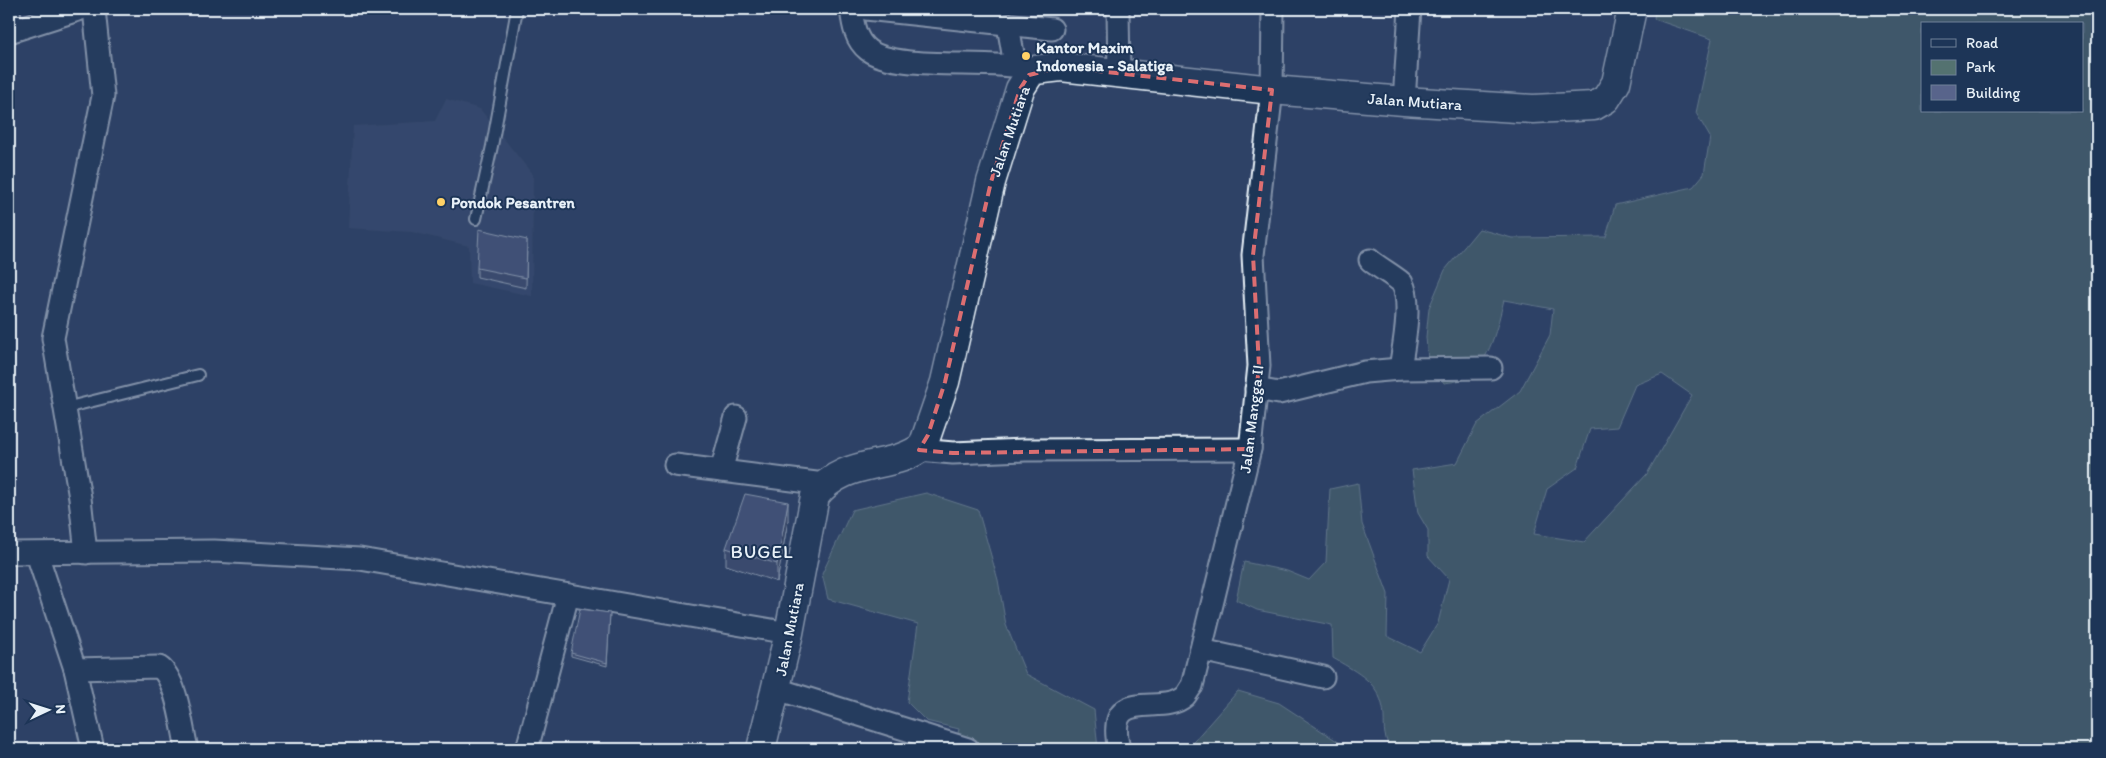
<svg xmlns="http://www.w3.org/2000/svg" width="2106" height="758" viewBox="0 0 2106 758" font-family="Itim,sans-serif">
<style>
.built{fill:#3e4f74}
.green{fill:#547270;stroke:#9eb2b4;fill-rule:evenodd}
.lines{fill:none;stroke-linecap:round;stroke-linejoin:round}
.lane-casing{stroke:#e8f1f8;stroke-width:14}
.street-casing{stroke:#e8f1f8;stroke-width:25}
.secondary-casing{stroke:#e8f1f8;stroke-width:31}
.lane{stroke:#1d3557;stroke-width:10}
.street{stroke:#1d3557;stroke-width:21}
.secondary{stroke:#1d3557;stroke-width:28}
.wall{fill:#4c5678;stroke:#e8f1f8}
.shaded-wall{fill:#3e4661;stroke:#e8f1f8}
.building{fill:#58648b;stroke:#e8f1f8}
.marked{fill:none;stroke:#dc6e71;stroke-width:4;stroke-dasharray:10 6;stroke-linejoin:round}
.poi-dot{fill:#ffd166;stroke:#1d3557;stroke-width:2}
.labels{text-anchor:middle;stroke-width:4;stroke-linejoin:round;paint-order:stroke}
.poi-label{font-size:16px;font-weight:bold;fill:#e8f1f8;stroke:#1d3557;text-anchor:start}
.street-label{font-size:16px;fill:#e8f1f8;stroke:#1d3557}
.quarter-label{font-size:19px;letter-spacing:1px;fill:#e8f1f8;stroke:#1d3557}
</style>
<rect width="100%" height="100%" fill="#2e4266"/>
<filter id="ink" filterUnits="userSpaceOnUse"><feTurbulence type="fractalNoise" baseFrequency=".02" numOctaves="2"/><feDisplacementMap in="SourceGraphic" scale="10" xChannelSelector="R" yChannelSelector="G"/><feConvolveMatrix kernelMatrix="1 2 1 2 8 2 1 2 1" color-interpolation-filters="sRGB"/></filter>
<g filter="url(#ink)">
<polygon class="built" points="446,99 480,109 533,175 532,296 470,283 469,246 412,232 348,228 353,126 435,121"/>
<g class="green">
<path d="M 1655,9 L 2097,9 L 2097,749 L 1391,749 C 1380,732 1387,722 1382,704 C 1376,680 1353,670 1333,658 L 1332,625 L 1257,610 L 1236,600 L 1244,562 L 1287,571 L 1309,580 L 1326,562 L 1330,489 L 1358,483 L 1362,524 L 1388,594 L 1387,636 L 1420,652 L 1438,623 L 1449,579 L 1428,556 L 1428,530 L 1418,513 L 1412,470 L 1457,463 L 1477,424 L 1520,391 L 1550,335 L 1553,309 L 1504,300 C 1497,326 1491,361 1467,377 C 1462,381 1451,382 1444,383 L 1428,360 L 1426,337 L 1429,308 L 1445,270 L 1479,229 L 1512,238 L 1606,237 L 1615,205 L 1693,187 L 1704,174 L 1710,137 L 1696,113 L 1712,39 L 1654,19 ZM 1922,24 L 2082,24 L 2082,111 L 1922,111 ZM 1662,374 L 1692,395 L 1647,474 L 1584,542 L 1534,534 L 1547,489 L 1577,468 L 1590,429 L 1617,427 L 1635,385 Z"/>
<polygon points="926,493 978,510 998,580 1006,625 1026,674 1094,710 1098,749 954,749 959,729 926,721 907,702 918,624 828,599 822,574 852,510"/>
<polygon points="1238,691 1279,703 1340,743 1344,749 1187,749"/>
</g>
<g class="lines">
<defs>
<g id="lane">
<polyline points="476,219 492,146 517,9"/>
<polyline points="65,408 198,375"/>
</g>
<g id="street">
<path d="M 851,9 C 853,24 855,40 868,50 C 897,72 993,58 1035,70"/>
<polyline points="866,9 1052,29"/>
<polyline points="1118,9 1119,74"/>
<polyline points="9,10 11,31"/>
<polyline points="1008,25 1015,65"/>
<polyline points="9,32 81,9"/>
<polyline points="1404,101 1410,9"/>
<path d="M 1370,260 C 1375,265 1400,280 1402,283 C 1413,302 1403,348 1400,369 L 1491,368"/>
<polyline points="1256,389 1279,393 1365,372 1400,369"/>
<polyline points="919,450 953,453 1025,450 1250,449"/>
<polyline points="675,465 824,484"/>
<polyline points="721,471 736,417"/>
<polyline points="9,553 214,551 360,559 789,633"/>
<polyline points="86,553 80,498 53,338 103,96 94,9"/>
<polyline points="37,554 75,669 93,749"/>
<polyline points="1201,650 1323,677"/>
<path d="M 75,669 L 159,667 C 177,678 182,728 187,749"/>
<polyline points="777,689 968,749"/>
<polyline points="527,749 568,595"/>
<path d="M 1119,749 C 1104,683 1161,718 1185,696 C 1187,694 1189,689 1192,686 L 1250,449 L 1259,366 L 1253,255 L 1272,90 L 1273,9"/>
</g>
<path id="secondary" d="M 761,749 L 789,633 L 815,496 C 845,456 893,471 923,446 L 945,382 L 991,182 L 1020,89 L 1029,75 L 1035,70 L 1061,67 L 1272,90 L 1404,101 L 1533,109 L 1594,106 L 1606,99 L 1616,83 L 1632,9"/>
</defs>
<use href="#lane" class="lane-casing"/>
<use href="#street" class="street-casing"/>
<use href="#secondary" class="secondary-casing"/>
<use href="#lane" class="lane"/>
<use href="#street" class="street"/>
<use href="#secondary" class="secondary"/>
</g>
<g class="wall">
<polygon points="527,240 526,288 477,277 477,268"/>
<polygon points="788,520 777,582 726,565 726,548"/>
<polygon points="610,613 607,666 571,656 571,653"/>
</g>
<polygon class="shaded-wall" points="788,502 788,520 777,582 777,564"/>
<g class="building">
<polygon points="479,229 527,240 526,278 477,268"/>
<polygon points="745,494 788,502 777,564 726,548"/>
<polygon points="580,609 610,613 607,663 571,653"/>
</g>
</g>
<path d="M0 0H2106V758H0ZM 1061,67 L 1272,90 L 1253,255 L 1259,366 L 1250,449 L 953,453 L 919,450 L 928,435 L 945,382 L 991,182 L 1020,89 L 1029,75 Z" fill="#2e4266" fill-opacity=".55" fill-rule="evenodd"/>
<path class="marked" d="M 1061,67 L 1272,90 L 1253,255 L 1259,366 L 1250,449 L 953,453 L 919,450 L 928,435 L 945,382 L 991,182 L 1020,89 L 1029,75 Z"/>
<g class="poi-dot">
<circle cx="1026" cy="56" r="5"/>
<circle cx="441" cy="202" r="5"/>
</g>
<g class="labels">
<g class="poi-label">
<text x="1036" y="53">Kantor Maxim<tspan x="1036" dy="18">Indonesia - Salatiga</tspan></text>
<text x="451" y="208">Pondok Pesantren</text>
</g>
<g class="street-label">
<text transform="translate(1415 101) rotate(4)" y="6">Jalan Mutiara</text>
<text transform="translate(1009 131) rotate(-71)" y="6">Jalan Mutiara</text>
<text transform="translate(1251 419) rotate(-83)" y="6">Jalan Mangga II</text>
<text transform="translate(789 629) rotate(-79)" y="6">Jalan Mutiara</text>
</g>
<g class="quarter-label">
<text x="762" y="558">BUGEL</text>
</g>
</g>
<rect width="2106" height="758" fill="none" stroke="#1d3557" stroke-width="30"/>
<rect x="15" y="15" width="2076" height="728" fill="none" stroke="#e8f1f8" stroke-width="2" filter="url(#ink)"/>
<rect x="1921" y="22" width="162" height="90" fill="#1d3557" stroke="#6e8097"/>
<rect x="1931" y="39" width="25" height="8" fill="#1d3557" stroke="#6e8097"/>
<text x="1966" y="48" font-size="15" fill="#e8f1f8">Road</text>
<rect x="1931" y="60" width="25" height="15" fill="#547270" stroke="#6e8097"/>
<text x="1966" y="72" font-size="15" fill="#e8f1f8">Park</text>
<rect x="1931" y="85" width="25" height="15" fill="#58648b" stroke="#6e8097"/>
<text x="1966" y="98" font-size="15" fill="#e8f1f8">Building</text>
<g transform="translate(48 710) rotate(86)" stroke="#1d3557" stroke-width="4" paint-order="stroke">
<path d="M0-4L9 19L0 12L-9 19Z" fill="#e8f1f8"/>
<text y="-8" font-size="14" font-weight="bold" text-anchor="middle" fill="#e8f1f8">N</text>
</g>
</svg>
